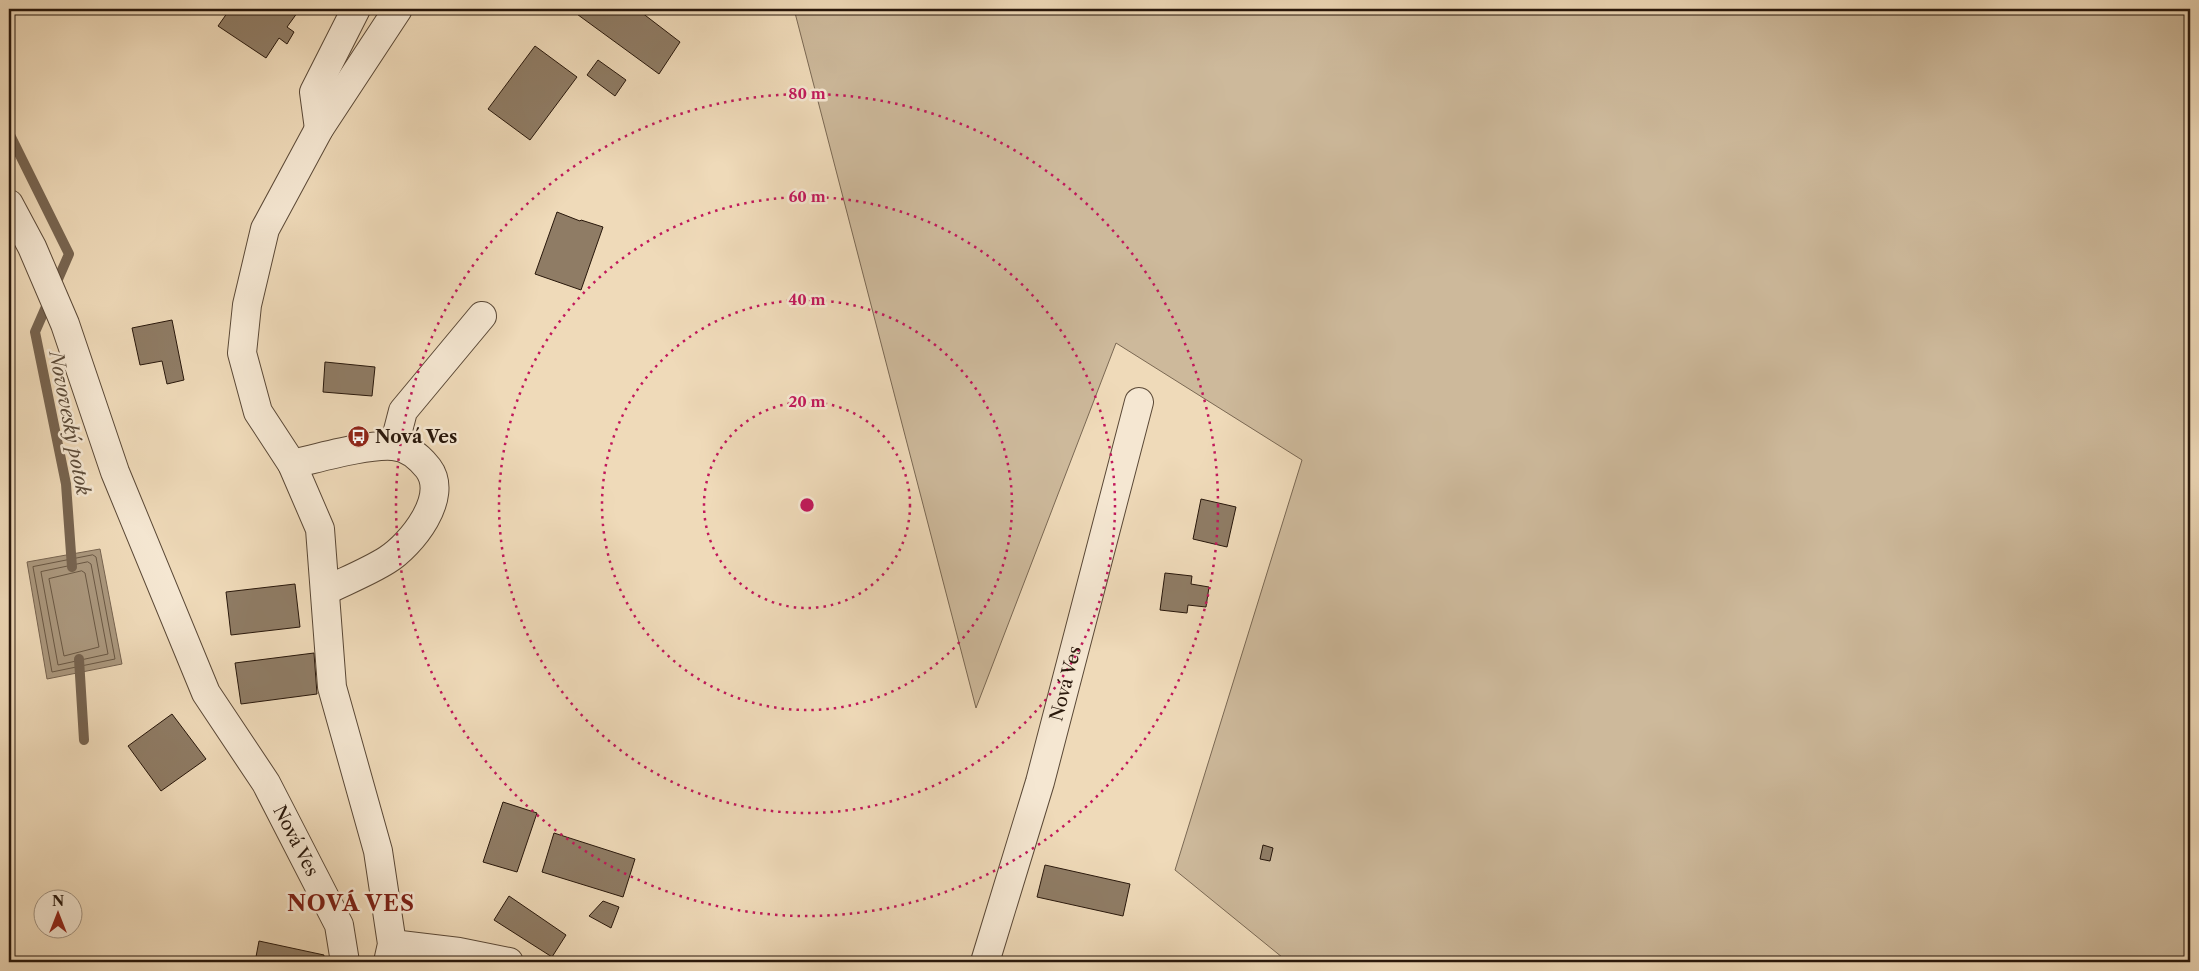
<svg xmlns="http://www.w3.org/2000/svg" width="2199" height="971" viewBox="0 0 2199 971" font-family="'Libre Caslon Text',serif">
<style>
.green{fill:#cdb99b;stroke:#7a6853}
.water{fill:#ab987e;stroke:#776450}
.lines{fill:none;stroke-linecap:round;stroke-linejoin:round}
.shore{stroke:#6a5844;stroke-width:1}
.stream{stroke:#776450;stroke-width:10}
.building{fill:#8f7c65;stroke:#28170b}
.minor-casing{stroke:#5a4836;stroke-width:30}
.minor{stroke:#f5e7d2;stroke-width:28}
.ring{fill:none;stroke:#c2185b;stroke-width:2.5;stroke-dasharray:2.5 5}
.labels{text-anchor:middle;stroke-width:5;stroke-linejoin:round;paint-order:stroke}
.poi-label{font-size:18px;font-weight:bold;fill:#28170b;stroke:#f5e7d2;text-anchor:start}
.street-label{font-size:18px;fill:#28170b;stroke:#f5e7d2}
.water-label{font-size:19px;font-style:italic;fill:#5c4b39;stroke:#f5e7d2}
.district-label{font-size:22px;font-weight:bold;letter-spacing:1px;fill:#7a1f14;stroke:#f5e7d2}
.centre{fill:#c2185b;stroke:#f5e7d2;stroke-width:2.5}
.ring-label{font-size:15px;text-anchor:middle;font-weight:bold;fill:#c2185b;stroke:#f5e7d2;stroke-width:5;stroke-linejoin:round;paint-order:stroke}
</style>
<rect width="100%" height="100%" fill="#efdab9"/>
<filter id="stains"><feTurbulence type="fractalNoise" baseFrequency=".004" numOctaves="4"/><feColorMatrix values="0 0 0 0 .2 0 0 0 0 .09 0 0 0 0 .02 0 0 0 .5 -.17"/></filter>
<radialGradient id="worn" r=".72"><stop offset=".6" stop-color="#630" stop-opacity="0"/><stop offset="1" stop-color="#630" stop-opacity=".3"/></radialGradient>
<polygon class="green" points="794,9 2190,9 2190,962 1288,962 1175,870 1302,460 1116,343 976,708"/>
<polygon class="water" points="100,549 122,664 47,679 27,562"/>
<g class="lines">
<g class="shore">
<polygon points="93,555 96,557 115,659 52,672 33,567"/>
<polygon points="88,562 91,564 108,654 58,665 41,572"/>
<polygon points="82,571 85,573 99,647 64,656 49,579"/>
</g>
<g class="stream">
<polyline points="9,133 69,254 35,332 66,484 72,567"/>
<polyline points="79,659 84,740"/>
</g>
</g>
<g class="building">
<polygon points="230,9 300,9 287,27 294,32 287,44 279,38 266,58 218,26"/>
<polygon points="570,9 637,9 680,42 659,74"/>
<polygon points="535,46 577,77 530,140 488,109"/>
<polygon points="598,60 626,80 615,96 587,75"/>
<polygon points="557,212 580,221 581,220 603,227 581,290 535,274"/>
<polygon points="172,320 184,380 167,384 162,361 140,365 132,328"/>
<polygon points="325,362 375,367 372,396 323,392"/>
<polygon points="1201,499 1236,507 1227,547 1193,539"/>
<polygon points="1165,573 1192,576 1191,584 1209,587 1206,607 1188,605 1187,613 1160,610"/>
<polygon points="295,584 300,627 231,635 226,592"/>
<polygon points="314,653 317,694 241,704 235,663"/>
<polygon points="172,714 206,759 161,791 128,746"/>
<polygon points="503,802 537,813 517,872 483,862"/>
<polygon points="554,833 635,859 623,897 542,872"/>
<polygon points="1263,845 1273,848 1270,861 1260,859"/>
<polygon points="1045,865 1130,884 1123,916 1037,897"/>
<polygon points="509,896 566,935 552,957 494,920"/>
<polygon points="603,901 619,907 611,928 589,916"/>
<polygon points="259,941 324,955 323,962 255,962"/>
</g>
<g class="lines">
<defs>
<g id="minor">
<polyline points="319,129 314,92 356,9"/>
<path id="s1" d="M 9,204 L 32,247 L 65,324 L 115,472 L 206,693 L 266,783 L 339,925 L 345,962"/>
<polyline points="394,446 403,411 482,316"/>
<path d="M 292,464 C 319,458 367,444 393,446 C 408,447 420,458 428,468 C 450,497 411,545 387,560 C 368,572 345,581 325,591"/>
<polyline points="392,944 459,952 509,962"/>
<polyline points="388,962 392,944 378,851 332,687 320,529 292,464 258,412 242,353 247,305 265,229 319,129 398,9"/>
<path id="s2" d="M 985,962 L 1040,782 L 1139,402"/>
</g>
</defs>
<use href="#minor" class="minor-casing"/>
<use href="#minor" class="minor"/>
</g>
<g class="ring">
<circle cx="807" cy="505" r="103"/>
<circle cx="807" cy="505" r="205"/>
<circle cx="807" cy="505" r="308"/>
<circle cx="807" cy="505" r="411"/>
</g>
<defs>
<symbol id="bus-disc" viewBox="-11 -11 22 22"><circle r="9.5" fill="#8f2418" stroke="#f5e7d2"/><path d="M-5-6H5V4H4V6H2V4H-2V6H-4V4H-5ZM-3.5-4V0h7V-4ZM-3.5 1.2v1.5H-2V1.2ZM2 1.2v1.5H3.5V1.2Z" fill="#fff"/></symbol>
</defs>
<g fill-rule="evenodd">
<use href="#bus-disc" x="346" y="424" width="25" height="25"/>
</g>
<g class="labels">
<g class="poi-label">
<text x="375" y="443">Nová Ves</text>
</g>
<g class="street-label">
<text dy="6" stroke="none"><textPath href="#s2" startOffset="290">Nová Ves</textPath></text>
<text dy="6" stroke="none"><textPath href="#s1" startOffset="701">Nová Ves</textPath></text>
</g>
<g class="water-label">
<text transform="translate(70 423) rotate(79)" y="7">Novoveský potok</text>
</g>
<g class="district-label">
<text x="351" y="911">NOVÁ VES</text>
</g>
</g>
<circle cx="807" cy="505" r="8" class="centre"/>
<g class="ring-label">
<text x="807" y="99">80 m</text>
<text x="807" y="202">60 m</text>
<text x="807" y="305">40 m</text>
<text x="807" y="407">20 m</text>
</g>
<rect width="2199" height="971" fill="none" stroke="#efdab9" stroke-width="30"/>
<rect x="10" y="10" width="2179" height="951" fill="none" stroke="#28170b" stroke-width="2.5"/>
<rect x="15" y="15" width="2169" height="941" fill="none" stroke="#28170b"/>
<g transform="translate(58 914)"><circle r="24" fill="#f5e7d2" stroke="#a39482"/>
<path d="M0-4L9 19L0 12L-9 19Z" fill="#8f2418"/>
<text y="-8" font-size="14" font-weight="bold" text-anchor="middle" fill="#28170b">N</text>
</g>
<rect width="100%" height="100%" filter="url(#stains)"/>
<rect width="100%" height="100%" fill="url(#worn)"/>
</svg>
